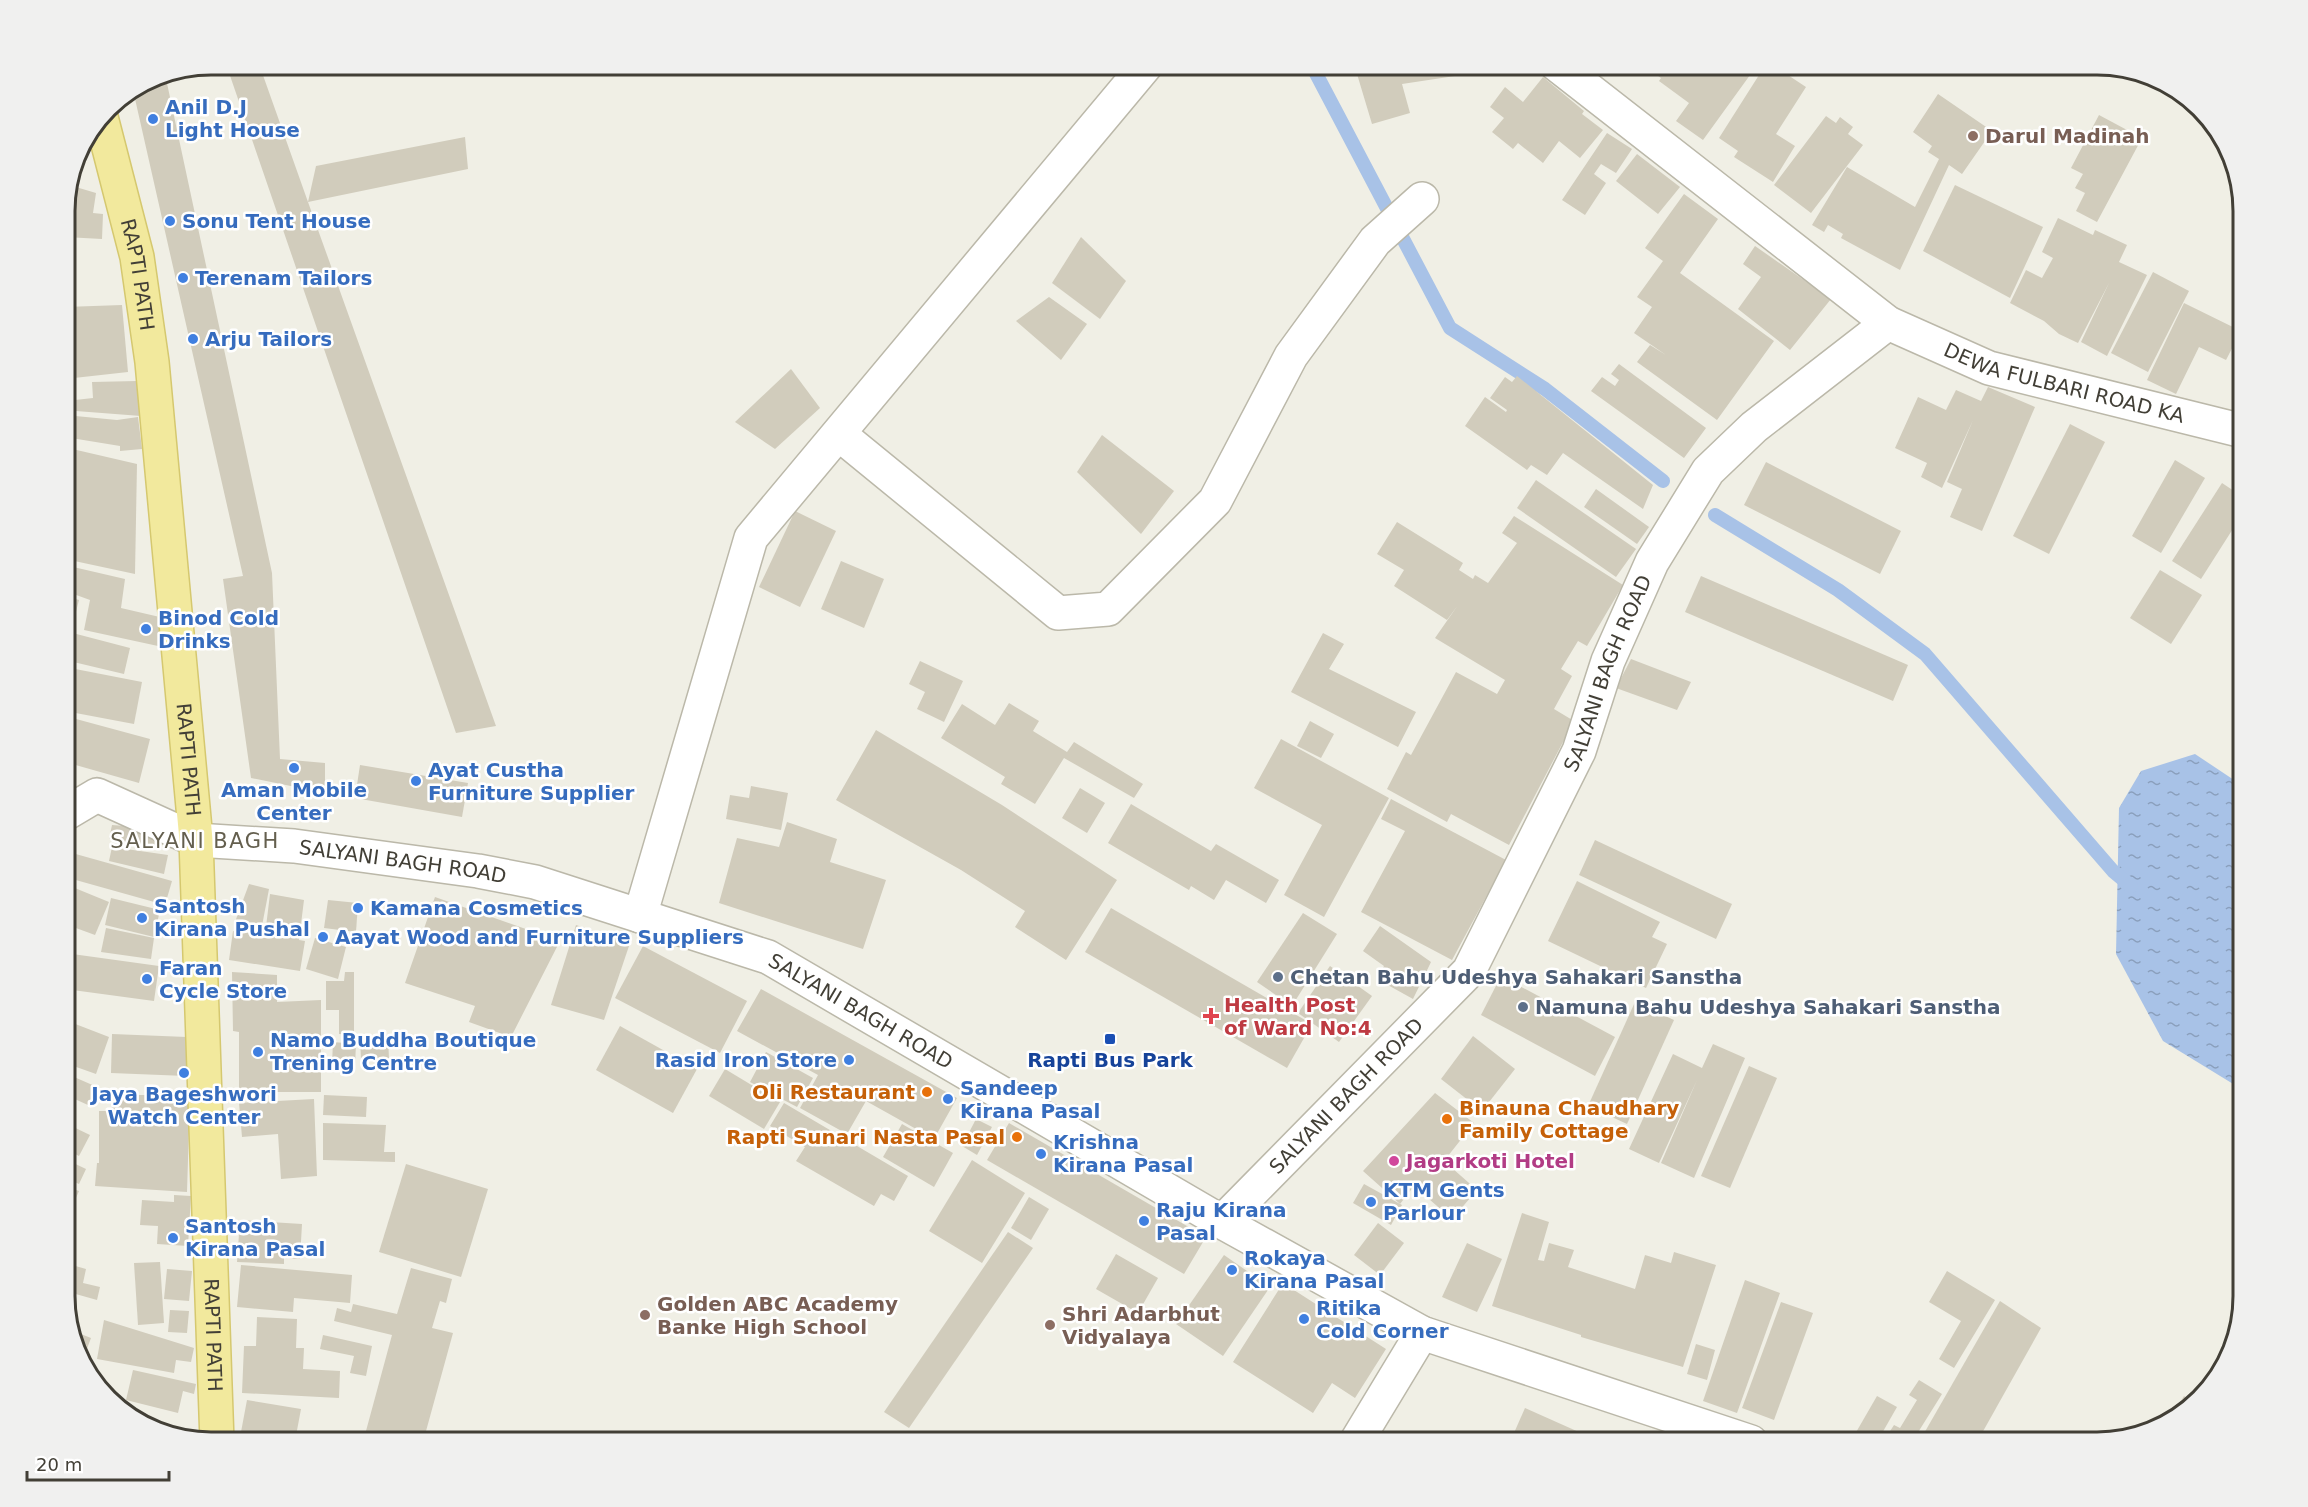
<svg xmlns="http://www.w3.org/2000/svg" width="2308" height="1507" viewBox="0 0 2308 1507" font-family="'DejaVu Sans',sans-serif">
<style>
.water{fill:url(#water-ripples)}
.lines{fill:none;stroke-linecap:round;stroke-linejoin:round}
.stream{stroke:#a8c2e7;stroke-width:14}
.building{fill:#d1ccbc}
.minor-casing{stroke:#bbb8a9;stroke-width:36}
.major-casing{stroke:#d5c86f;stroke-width:36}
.minor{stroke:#fff;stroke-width:33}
.major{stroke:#f2e99d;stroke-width:33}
.shop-dot{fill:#3f7fe0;stroke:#fff;stroke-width:2}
.education-dot{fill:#8d6e63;stroke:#fff;stroke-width:2}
.service-dot{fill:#5c6f8a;stroke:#fff;stroke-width:2}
.health-dot{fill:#e0444e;stroke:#fff;stroke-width:2}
.transit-dot{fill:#1a4fb4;stroke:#fff;stroke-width:2}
.food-dot{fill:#e8710a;stroke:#fff;stroke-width:2}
.hotel-dot{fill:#d1479c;stroke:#fff;stroke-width:2}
.labels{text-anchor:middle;stroke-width:5;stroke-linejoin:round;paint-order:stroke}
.shop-label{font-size:20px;font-weight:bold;fill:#366cbe;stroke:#fff;text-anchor:start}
.education-label{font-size:20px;font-weight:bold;fill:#785e54;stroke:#fff;text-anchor:start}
.street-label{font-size:20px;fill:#423f36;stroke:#fff}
.service-label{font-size:20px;font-weight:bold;fill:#4e5e75;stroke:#fff;text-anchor:start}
.health-label{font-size:20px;font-weight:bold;fill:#be3a42;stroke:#fff;text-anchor:start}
.transit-label{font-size:20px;font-weight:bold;fill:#164399;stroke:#fff}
.food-label{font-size:20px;font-weight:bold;fill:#c56008;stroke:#fff;text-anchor:end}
.hotel-label{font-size:20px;font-weight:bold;fill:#b23c85;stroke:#fff;text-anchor:start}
.neighbourhood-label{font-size:21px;letter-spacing:1.5px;fill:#645f4e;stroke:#fff}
.rim{fill:none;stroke:#423f36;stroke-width:3}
</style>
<defs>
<pattern id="water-ripples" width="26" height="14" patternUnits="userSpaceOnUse" patternTransform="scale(1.5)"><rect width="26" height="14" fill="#a8c2e7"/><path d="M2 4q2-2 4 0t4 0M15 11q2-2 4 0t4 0" fill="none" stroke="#8a9fbc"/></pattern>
</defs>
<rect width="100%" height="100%" fill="#f0efe5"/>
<polygon class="water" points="2195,754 2243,786 2243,1090 2163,1041 2116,954 2119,808 2141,771"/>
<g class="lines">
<g class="stream">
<polyline points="1311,64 1450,328 1545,389 1663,481"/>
<polyline points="1715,515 1838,590 1925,654 2113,871 2131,886"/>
</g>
</g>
<g class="building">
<polygon points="226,64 259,64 308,202 316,166 465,137 468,169 308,202 496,726 456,733"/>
<polygon points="1354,64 1453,64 1455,76 1402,84 1410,113 1372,124"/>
<polygon points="1650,64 1758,64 1703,140 1676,121 1689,103 1659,81 1661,78 1647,68"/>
<polygon points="1766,64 1771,64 1806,87 1776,134 1795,146 1773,182 1734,157 1738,151 1719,138"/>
<polygon points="165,74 272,573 280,759 325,763 325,793 251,778 223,579 243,576 133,90 155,76"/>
<polygon points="1543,77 1584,111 1582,114 1603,130 1580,158 1559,141 1543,163 1518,143 1513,149 1492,132 1504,118 1490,107 1505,87 1523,102"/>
<polygon points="1938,94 1992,131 1962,174 1949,165 1900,270 1841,238 1843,234 1828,225 1824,232 1812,225 1847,167 1915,207 1939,159 1928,152 1932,146 1913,132"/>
<polygon points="2099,115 2142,138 2097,222 2076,211 2085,193 2075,188 2083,174 2071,168"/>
<polygon points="1826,116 1836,123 1840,117 1853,127 1848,134 1863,145 1811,213 1774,185"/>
<polygon points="1607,133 1632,149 1616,173 1601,164 1594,174 1606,183 1585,215 1562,200"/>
<polygon points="1637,154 1680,187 1658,214 1616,181"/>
<polygon points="69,185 96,193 93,213 103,214 102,239 65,237 65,201"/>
<polygon points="1955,185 2043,227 2010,298 1923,251"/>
<polygon points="1684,194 1718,219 1680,273 1774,341 1717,420 1637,362 1650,345 1666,355 1634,333 1652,307 1637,297 1663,261 1645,248"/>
<polygon points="2058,218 2093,235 2095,230 2127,245 2119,262 2147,275 2107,356 2081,342 2109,283 2078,343 2059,334 2044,321 2010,303 2026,270 2042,278 2053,258 2042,252"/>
<polygon points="1081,237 1126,281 1100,319 1052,283"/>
<polygon points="1755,246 1831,299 1790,350 1738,309 1761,277 1743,264"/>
<polygon points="2153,272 2189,291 2148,372 2111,353"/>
<polygon points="1049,297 1087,324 1061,360 1016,321"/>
<polygon points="2184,303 2241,331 2226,360 2199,347 2176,394 2147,380"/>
<polygon points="122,305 128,372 65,379 65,307"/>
<polygon points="1619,364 1706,428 1684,458 1591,391 1602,377 1615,386 1619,380 1611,374"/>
<polygon points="791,369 820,408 775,449 735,422"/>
<polygon points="1517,376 1653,485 1643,509 1563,453 1547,475 1531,465 1527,470 1465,426 1485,397 1506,412 1507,410 1490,398 1505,377 1512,382"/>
<polygon points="137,381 141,416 76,411 75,400 93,398 92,382"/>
<polygon points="1988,387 2035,407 1982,531 1950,517 1962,489 1947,482 1973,420 1942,488 1921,477 1927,463 1895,448 1918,397 1946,410 1956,390 1981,401"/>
<polygon points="65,415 117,420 138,417 142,449 120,451 120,446 65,437"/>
<polygon points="2070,424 2105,442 2049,554 2013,536"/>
<polygon points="1102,435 1174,491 1141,534 1077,472"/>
<polygon points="68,448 137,464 135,574 65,559 65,465"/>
<polygon points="2175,460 2205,478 2161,553 2132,536"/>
<polygon points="1766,462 1901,531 1880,574 1744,505"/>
<polygon points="1536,480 1636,549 1616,577 1517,508"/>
<polygon points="2222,483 2243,497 2243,513 2201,579 2172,561"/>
<polygon points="1596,489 1649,527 1637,544 1584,507"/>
<polygon points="795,511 836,531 800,607 759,587"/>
<polygon points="1514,516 1623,585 1587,646 1578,641 1561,669 1572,676 1554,709 1574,721 1509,845 1451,814 1447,822 1387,789 1406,752 1411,755 1456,672 1497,694 1505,680 1435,638 1458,605 1447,620 1394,586 1404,570 1377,554 1397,522 1463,563 1459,570 1473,579 1475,575 1488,583 1517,543 1502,533"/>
<polygon points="841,561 884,579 864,628 821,609"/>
<polygon points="69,566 125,579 121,608 164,618 158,646 84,630 90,600 68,592"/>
<polygon points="2160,570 2202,595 2171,644 2130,618"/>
<polygon points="1701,576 1908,665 1893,701 1685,612"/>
<polygon points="65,596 79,600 71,631 65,630"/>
<polygon points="65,631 130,648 124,674 65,660"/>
<polygon points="1323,633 1344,644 1329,669 1416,712 1398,747 1291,692"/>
<polygon points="1631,659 1691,682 1677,710 1616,688"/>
<polygon points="920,661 963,681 944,722 917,709 925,692 909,684"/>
<polygon points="65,667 142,682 134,724 65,711"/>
<polygon points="1009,703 1039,721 1033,731 1067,752 1074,742 1143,784 1134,798 1064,758 1035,804 1001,784 1005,777 941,738 962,704 995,725"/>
<polygon points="65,716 150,739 139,783 65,762"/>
<polygon points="1310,721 1334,734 1321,758 1297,746"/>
<polygon points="876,730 1002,805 1117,880 1066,960 1015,927 1025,911 961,870 836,800"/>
<polygon points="1281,739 1389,798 1324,917 1284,895 1322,825 1254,788"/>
<polygon points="360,765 468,783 462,817 355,798"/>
<polygon points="751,786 788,793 781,830 726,819 730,795 749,798"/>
<polygon points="1080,788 1105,803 1087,833 1062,818"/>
<polygon points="1391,799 1506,860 1452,960 1361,912 1405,831 1381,819"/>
<polygon points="1131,804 1211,851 1216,844 1279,880 1266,903 1226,880 1214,900 1191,886 1189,890 1108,843"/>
<polygon points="787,822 837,839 830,862 886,880 863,949 719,903 737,838 779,847"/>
<polygon points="112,825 163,829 161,847 109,839"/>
<polygon points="1595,840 1732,904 1716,939 1579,875"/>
<polygon points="112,847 168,855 164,874 109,861"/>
<polygon points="65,851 172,881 165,905 65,877"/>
<polygon points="1577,881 1660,922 1652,937 1667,944 1646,988 1548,941"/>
<polygon points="65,884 109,902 95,935 65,924"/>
<polygon points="249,884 269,889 262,926 235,922"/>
<polygon points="270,894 304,900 299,940 305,941 300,971 229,960 233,931 265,935"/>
<polygon points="435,897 560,941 511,1037 469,1022 475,1006 405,983"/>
<polygon points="111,898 160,910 154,937 105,925"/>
<polygon points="328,900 358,903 356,932 324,928"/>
<polygon points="1111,908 1312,1024 1287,1068 1085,952"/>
<polygon points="1303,913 1337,934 1292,1006 1257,982"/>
<polygon points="576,925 630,943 604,1020 551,1005"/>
<polygon points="1380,926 1431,962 1413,999 1377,979 1384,966 1363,951"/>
<polygon points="106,928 154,938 151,959 101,952"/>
<polygon points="315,938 346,947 338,979 306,969"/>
<polygon points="643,946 747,1001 720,1053 615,998"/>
<polygon points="65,953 159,966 154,1001 65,989"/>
<polygon points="1330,966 1372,996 1339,1042 1298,1013"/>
<polygon points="232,972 277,975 277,1002 321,1000 321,1092 239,1092 239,1032 233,1031"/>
<polygon points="345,972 354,972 354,1035 339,1034 339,1010 326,1010 326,981 344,981"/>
<polygon points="1501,976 1615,1037 1595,1076 1481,1015"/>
<polygon points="761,989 957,1098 934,1139 866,1101 847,1134 800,1108 818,1075 737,1031"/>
<polygon points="1635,1002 1674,1020 1627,1124 1588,1106"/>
<polygon points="65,1020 109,1037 96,1074 65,1063"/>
<polygon points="620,1026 697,1069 673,1113 596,1070"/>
<polygon points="112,1034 187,1037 186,1076 111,1073"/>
<polygon points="388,1035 389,1060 361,1060 360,1036"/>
<polygon points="1473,1036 1515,1069 1482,1111 1441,1079"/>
<polygon points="333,1042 356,1044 355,1066 332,1064"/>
<polygon points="1713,1044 1745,1058 1694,1178 1661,1163 1697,1080 1659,1163 1629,1149 1673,1054 1702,1068"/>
<polygon points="766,1052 813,1078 797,1107 750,1082"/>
<polygon points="1749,1066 1777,1078 1730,1188 1701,1176"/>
<polygon points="725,1069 780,1102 764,1129 709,1096"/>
<polygon points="65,1073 97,1087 88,1105 68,1096 65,1105"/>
<polygon points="1435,1093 1474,1123 1444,1161 1477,1190 1452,1219 1414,1186 1400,1204 1363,1171"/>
<polygon points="111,1095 190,1095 187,1192 95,1186 97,1163 99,1163 99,1111 112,1111"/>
<polygon points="324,1095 367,1097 366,1117 323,1115"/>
<polygon points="314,1099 317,1176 281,1179 278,1134 242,1137 239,1103"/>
<polygon points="784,1103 908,1176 894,1201 881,1194 874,1206 796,1161 805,1147 770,1126"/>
<polygon points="976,1119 992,1127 977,1155 962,1146"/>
<polygon points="65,1123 90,1135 79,1156 65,1149"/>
<polygon points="323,1123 386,1125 384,1152 395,1152 395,1162 323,1160"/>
<polygon points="1009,1123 1206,1237 1184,1274 987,1160"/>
<polygon points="902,1124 953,1153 934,1187 883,1157"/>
<polygon points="65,1159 86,1169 79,1184 65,1178"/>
<polygon points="972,1160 1025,1193 982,1263 929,1231"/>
<polygon points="406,1164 488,1189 461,1277 379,1252"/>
<polygon points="1364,1184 1402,1205 1391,1225 1353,1203"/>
<polygon points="65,1186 79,1191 69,1214 65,1213"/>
<polygon points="174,1195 191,1196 188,1246 157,1244 158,1226 140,1225 142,1200 174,1202"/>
<polygon points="1029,1197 1049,1209 1031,1240 1011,1228"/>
<polygon points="1522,1213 1549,1222 1538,1260 1544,1261 1549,1243 1574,1250 1568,1267 1635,1289 1645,1255 1671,1263 1674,1252 1716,1265 1683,1367 1581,1337 1581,1335 1492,1306"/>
<polygon points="240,1220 302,1224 300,1259 284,1258 284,1264 237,1262"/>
<polygon points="1378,1223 1404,1243 1380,1275 1354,1255"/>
<polygon points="1008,1232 1033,1248 909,1428 884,1412"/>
<polygon points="1467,1243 1502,1259 1477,1312 1442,1297"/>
<polygon points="1116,1254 1158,1278 1138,1313 1096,1289"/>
<polygon points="1224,1255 1270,1287 1223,1356 1176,1324"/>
<polygon points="160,1262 164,1323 138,1325 134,1263"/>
<polygon points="65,1263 86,1269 83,1283 100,1287 97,1300 65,1291"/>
<polygon points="241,1265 352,1275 350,1303 294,1298 293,1312 237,1307"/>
<polygon points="411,1268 452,1279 446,1303 440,1301 432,1328 453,1333 423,1442 363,1442 392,1335 334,1321 337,1308 351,1312 353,1304 397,1314"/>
<polygon points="167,1269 192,1271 189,1301 164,1299"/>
<polygon points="1947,1271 1995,1300 1954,1368 1939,1359 1961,1321 1929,1302"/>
<polygon points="1745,1280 1780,1293 1737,1413 1703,1401"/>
<polygon points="1283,1283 1386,1349 1355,1398 1332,1383 1313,1413 1233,1362"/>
<polygon points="2000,1301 2041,1328 1977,1442 1919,1442"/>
<polygon points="1781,1302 1813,1313 1774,1420 1742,1408"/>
<polygon points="170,1310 189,1311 187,1333 168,1332"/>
<polygon points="257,1317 297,1319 296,1348 304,1348 303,1369 340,1371 339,1398 242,1393 244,1346 256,1346"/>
<polygon points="104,1320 194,1348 191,1362 176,1360 174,1373 97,1359"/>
<polygon points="73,1331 91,1338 82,1362 76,1343"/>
<polygon points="323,1335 372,1346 366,1376 350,1373 354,1356 320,1349"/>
<polygon points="1696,1344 1715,1350 1707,1380 1687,1374"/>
<polygon points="133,1370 196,1384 194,1394 183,1391 178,1413 126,1400"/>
<polygon points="1919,1380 1942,1394 1912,1442 1883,1442 1894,1425 1900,1428 1917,1400 1909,1395"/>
<polygon points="1877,1396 1897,1407 1877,1442 1854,1442 1851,1441"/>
<polygon points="2184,1396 2192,1402 2167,1424"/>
<polygon points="247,1400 301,1409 295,1441 241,1432"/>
<polygon points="1525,1408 1599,1441 1598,1442 1510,1442"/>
<polygon points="162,1427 206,1432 197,1438"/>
</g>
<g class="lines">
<defs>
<g id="minor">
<path id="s1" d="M 1556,64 L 1888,323 L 1989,368 L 2243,431"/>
<polyline points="839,434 1058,613 1108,609 1215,501 1291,356 1375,241 1422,199"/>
<path id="s2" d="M 65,814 L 97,795 L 196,840 L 294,846 L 478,871 L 535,882 L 768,957 L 1222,1222 L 1422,1333 L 1751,1442"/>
<polyline points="640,916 751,538 1147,64"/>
<path id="s3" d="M 1222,1222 L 1469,971 L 1579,751 L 1608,661 L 1652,562 L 1708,471 L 1754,427 L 1888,323"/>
<polyline points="1356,1442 1422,1333"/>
</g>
<g id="major">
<path id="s4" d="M 101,117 L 137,257 L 152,362 L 196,840 L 217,1442"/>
</g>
</defs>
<use href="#minor" class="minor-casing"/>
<use href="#major" class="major-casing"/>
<use href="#minor" class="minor"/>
<use href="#major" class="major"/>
</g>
<g class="shop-dot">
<circle cx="153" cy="119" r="6"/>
<circle cx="170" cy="221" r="6"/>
<circle cx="183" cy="278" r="6"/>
<circle cx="193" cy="339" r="6"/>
<circle cx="146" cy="629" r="6"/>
<circle cx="294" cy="768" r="6"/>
<circle cx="416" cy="781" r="6"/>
<circle cx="358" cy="908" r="6"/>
<circle cx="142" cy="918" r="6"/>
<circle cx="323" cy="937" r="6"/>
<circle cx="147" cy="979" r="6"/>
<circle cx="258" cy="1052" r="6"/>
<circle cx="849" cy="1060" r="6"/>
<circle cx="184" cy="1073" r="6"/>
<circle cx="948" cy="1099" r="6"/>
<circle cx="1041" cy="1154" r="6"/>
<circle cx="1371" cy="1202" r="6"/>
<circle cx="1144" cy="1221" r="6"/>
<circle cx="173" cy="1238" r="6"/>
<circle cx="1232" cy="1270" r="6"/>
<circle cx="1304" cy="1319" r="6"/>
</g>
<g class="education-dot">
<circle cx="1973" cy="136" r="6"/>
<circle cx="645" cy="1315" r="6"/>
<circle cx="1050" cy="1325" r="6"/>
</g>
<g class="service-dot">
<circle cx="1278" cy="977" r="6"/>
<circle cx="1523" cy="1007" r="6"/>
</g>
<path class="health-dot" d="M1208 1007h6v6h6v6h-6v6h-6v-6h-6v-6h6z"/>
<rect class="transit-dot" x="1104" y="1033" width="12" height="12" rx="3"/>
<g class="food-dot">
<circle cx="927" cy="1092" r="6"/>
<circle cx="1447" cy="1119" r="6"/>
<circle cx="1017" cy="1137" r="6"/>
</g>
<circle class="hotel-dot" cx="1394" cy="1161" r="6"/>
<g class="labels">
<g class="shop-label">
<text x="165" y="114">Anil D.J<tspan x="165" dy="23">Light House</tspan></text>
<text x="182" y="228">Sonu Tent House</text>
<text x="195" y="285">Terenam Tailors</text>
<text x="205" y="346">Arju Tailors</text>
<text x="158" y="625">Binod Cold<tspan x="158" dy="23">Drinks</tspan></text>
<text x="428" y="777">Ayat Custha<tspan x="428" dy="23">Furniture Supplier</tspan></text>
<text x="294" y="797" text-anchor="middle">Aman Mobile<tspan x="294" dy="23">Center</tspan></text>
<text x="154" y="913">Santosh<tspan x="154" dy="23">Kirana Pushal</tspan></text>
<text x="370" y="915">Kamana Cosmetics</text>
<text x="335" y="944">Aayat Wood and Furniture Suppliers</text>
<text x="159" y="975">Faran<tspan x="159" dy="23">Cycle Store</tspan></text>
<text x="270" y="1047">Namo Buddha Boutique<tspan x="270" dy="23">Trening Centre</tspan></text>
<text x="837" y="1067" text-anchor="end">Rasid Iron Store</text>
<text x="960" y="1095">Sandeep<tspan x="960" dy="23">Kirana Pasal</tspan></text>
<text x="184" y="1101" text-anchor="middle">Jaya Bageshwori<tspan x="184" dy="23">Watch Center</tspan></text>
<text x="1053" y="1149">Krishna<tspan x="1053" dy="23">Kirana Pasal</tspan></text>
<text x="1383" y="1197">KTM Gents<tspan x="1383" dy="23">Parlour</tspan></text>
<text x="1156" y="1217">Raju Kirana<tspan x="1156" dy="23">Pasal</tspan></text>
<text x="185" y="1233">Santosh<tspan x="185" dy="23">Kirana Pasal</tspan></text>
<text x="1244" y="1265">Rokaya<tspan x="1244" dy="23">Kirana Pasal</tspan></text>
<text x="1316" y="1315">Ritika<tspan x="1316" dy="23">Cold Corner</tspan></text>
</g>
<g class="education-label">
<text x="1985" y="143">Darul Madinah</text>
<text x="657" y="1311">Golden ABC Academy<tspan x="657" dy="23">Banke High School</tspan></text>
<text x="1062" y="1321">Shri Adarbhut<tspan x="1062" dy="23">Vidyalaya</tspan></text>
</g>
<g class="street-label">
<text dy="7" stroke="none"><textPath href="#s4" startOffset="162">RAPTI PATH</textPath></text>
<text dy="7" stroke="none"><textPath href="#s1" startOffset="608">DEWA FULBARI ROAD KA</textPath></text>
<text dy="7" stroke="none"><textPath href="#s3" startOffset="681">SALYANI BAGH ROAD</textPath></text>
<text dy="7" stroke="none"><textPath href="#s4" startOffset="650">RAPTI PATH</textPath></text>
<text dy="7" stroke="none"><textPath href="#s2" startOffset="354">SALYANI BAGH ROAD</textPath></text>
<text dy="7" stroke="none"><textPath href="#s2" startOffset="840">SALYANI BAGH ROAD</textPath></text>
<text dy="7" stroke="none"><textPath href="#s3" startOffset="177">SALYANI BAGH ROAD</textPath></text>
<text dy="7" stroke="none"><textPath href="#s4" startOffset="1226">RAPTI PATH</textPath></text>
</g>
<g class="service-label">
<text x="1290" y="984">Chetan Bahu Udeshya Sahakari Sanstha</text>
<text x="1535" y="1014">Namuna Bahu Udeshya Sahakari Sanstha</text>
</g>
<g class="health-label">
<text x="1224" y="1012">Health Post<tspan x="1224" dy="23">of Ward No:4</tspan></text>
</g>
<g class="transit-label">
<text x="1110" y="1067">Rapti Bus Park</text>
</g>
<g class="food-label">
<text x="915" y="1099">Oli Restaurant</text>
<text x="1459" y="1115" text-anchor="start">Binauna Chaudhary<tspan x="1459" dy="23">Family Cottage</tspan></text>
<text x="1005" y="1144">Rapti Sunari Nasta Pasal</text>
</g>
<g class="hotel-label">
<text x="1406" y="1168">Jagarkoti Hotel</text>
</g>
<g class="neighbourhood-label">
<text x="195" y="848">SALYANI BAGH</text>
</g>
</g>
<path d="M0 0H2308V1507H0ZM211 75H2097A136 136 0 0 1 2233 211V1296A136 136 0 0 1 2097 1432H211A136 136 0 0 1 75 1296V211A136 136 0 0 1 211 75Z" fill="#f0f0ef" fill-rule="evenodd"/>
<path class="rim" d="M211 75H2097A136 136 0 0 1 2233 211V1296A136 136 0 0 1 2097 1432H211A136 136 0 0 1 75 1296V211A136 136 0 0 1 211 75Z"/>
<path d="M27 1471v9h142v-9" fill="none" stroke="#423f36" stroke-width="3"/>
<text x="36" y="1471" font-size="18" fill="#423f36" stroke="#ffffff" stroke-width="4.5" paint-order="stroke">20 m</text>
</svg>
